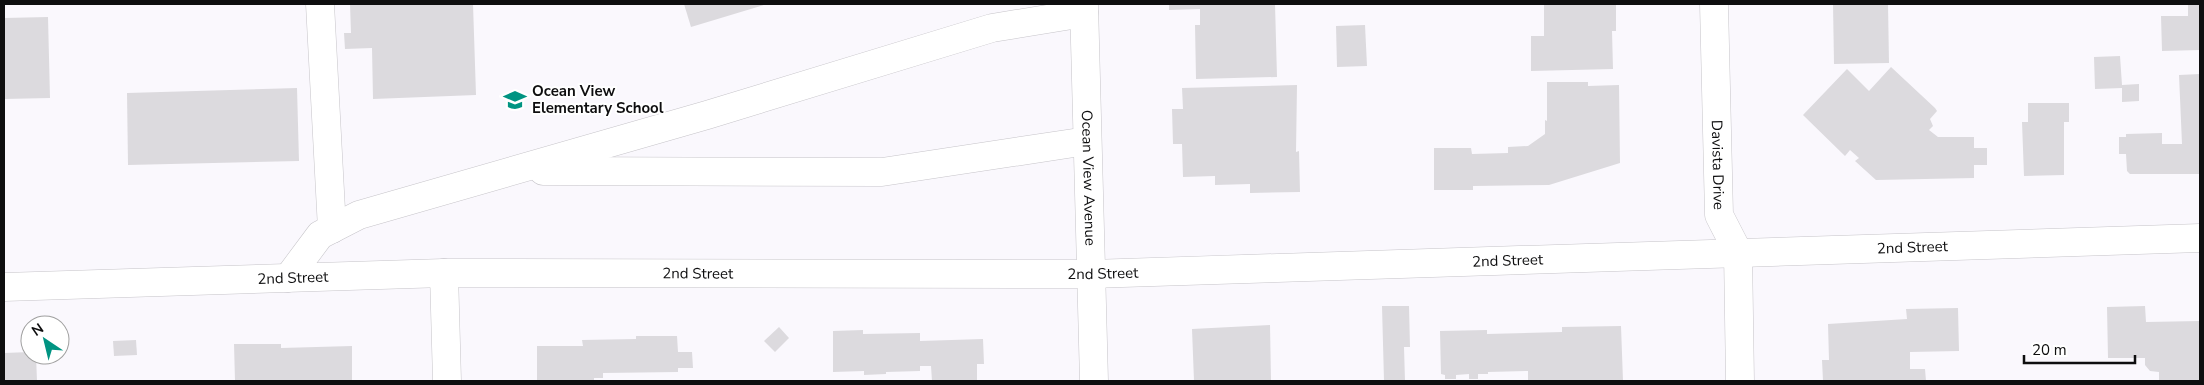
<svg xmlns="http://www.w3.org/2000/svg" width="2204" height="385" viewBox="0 0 2204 385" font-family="'Nunito Sans',sans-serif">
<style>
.building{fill:#dcdade}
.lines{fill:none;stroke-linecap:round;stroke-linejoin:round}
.minor-casing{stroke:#c6c4c9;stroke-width:29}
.minor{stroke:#fff;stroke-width:28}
.labels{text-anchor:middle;stroke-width:4;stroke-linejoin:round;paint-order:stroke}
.poi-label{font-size:15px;font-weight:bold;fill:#0e0e0f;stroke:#fff;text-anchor:start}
.street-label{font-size:15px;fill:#0e0e0f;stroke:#fff}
</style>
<rect width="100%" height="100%" fill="#faf8fd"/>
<g class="building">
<polygon points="350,4 473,4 476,95 373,99 372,48 345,49 344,33 351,33"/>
<polygon points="684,4 767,4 691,27"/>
<polygon points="1169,4 1275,4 1277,77 1196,79 1195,25 1200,25 1200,9 1169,10"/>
<polygon points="1544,4 1616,4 1616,31 1612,31 1613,69 1531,71 1531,36 1544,36"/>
<polygon points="1833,4 1888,4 1889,63 1834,64"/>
<polygon points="2188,4 2200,4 2200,50 2162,51 2161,16 2188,16"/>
<polygon points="48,17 50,98 4,99 4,18"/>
<polygon points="1365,25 1367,66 1337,67 1336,26"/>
<polygon points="2120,56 2122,85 2139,84 2139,101 2122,102 2122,88 2095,89 2094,57"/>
<polygon points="1891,67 1935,108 1937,111 1930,119 1933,126 1929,130 1938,137 1974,137 1974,148 1987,148 1987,165 1974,165 1974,178 1876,180 1855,161 1859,158 1850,150 1845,156 1803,115 1847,69 1869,91"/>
<polygon points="2200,74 2200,174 2130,174 2127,171 2126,154 2119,154 2119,137 2126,137 2126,134 2162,133 2162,144 2182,144 2179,75"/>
<polygon points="1547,82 1588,82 1588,86 1619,85 1620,163 1549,185 1473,186 1473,190 1434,190 1434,148 1471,148 1472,154 1508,153 1508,147 1528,146 1545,134 1545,120 1547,121"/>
<polygon points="1297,85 1296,152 1299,151 1300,192 1250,193 1250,184 1215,185 1215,176 1183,177 1182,144 1173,144 1172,109 1183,109 1182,88"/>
<polygon points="297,88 299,161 128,165 127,93"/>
<polygon points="2028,103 2069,103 2069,122 2064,122 2064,175 2024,176 2022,122 2028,122"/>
<polygon points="1382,306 1409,306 1410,347 1404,347 1405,381 1384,381"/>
<polygon points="2145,306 2146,322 2200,321 2200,381 2159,381 2159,372 2150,371 2145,365 2145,358 2108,358 2107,307"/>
<polygon points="1958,308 1959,351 1910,352 1910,369 1925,369 1926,381 1823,381 1822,360 1829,360 1828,324 1907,319 1906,309"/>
<polygon points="1270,325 1271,381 1194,381 1192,329"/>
<polygon points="1621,326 1623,381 1528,381 1528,371 1488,372 1488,374 1478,374 1478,379 1469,379 1469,374 1456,375 1456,379 1445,379 1445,375 1441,374 1440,331 1487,330 1487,334 1562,332 1562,327"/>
<polygon points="779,327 789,338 775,352 764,341"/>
<polygon points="863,330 863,334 920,333 920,341 983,339 984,364 977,364 977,381 932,381 931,366 920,366 920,371 886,372 886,374 864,375 864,371 833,372 833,331"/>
<polygon points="636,336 677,336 678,352 692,352 693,368 678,368 678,372 603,373 603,378 594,378 594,381 537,381 537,346 583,346 582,340 636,339"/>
<polygon points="136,340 137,355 114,356 113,341"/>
<polygon points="234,344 281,344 281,348 352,346 352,381 235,381"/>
<polygon points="30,352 30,355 36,355 37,381 4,381 4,353"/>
</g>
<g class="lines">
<defs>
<g id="minor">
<polyline points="320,4 332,229"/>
<path id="s1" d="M 1084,4 L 1094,381"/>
<path id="s2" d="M 1714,4 L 1719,215 L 1738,252 L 1740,381"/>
<polyline points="543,171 882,172 1087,141"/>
<polyline points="444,273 447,381"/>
<polyline points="288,278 320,235 359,215 707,115 992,28 1084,13"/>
<path id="s3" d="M 4,287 L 444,273 L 1091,274 L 2200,238"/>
</g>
</defs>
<use href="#minor" class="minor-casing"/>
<use href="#minor" class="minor"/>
</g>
<defs>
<symbol id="school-bare" viewBox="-9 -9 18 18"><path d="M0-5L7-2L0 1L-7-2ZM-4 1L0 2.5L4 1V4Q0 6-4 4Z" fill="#009482" stroke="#fff" stroke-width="2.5" paint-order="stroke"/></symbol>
</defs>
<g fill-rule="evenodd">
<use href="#school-bare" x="499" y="84" width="32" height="32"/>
</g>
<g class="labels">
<g class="poi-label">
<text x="532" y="96">Ocean View<tspan x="532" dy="17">Elementary School</tspan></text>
</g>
<g class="street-label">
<text dy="5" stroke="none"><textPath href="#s2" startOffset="161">Davista Drive</textPath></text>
<text dy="5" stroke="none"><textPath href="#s1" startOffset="174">Ocean View Avenue</textPath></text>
<text dy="5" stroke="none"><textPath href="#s3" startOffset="1909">2nd Street</textPath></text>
<text dy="5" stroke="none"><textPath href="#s3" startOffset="1504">2nd Street</textPath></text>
<text dy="5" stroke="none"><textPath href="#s3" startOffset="694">2nd Street</textPath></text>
<text dy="5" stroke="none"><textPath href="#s3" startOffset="1099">2nd Street</textPath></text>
<text dy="5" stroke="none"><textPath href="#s3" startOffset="289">2nd Street</textPath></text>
</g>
</g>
<rect width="2204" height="385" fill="none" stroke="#0e0e0f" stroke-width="10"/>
<g transform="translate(45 340) rotate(325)"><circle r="24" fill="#ffffff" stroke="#9f9f9f"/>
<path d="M0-4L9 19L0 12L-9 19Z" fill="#009482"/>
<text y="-8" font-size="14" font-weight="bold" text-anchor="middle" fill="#0e0e0f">N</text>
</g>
<path d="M2024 355v8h111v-8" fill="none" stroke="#0e0e0f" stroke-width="2.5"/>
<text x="2032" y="355" font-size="15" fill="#0e0e0f" stroke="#ffffff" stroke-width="4" paint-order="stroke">20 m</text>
</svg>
